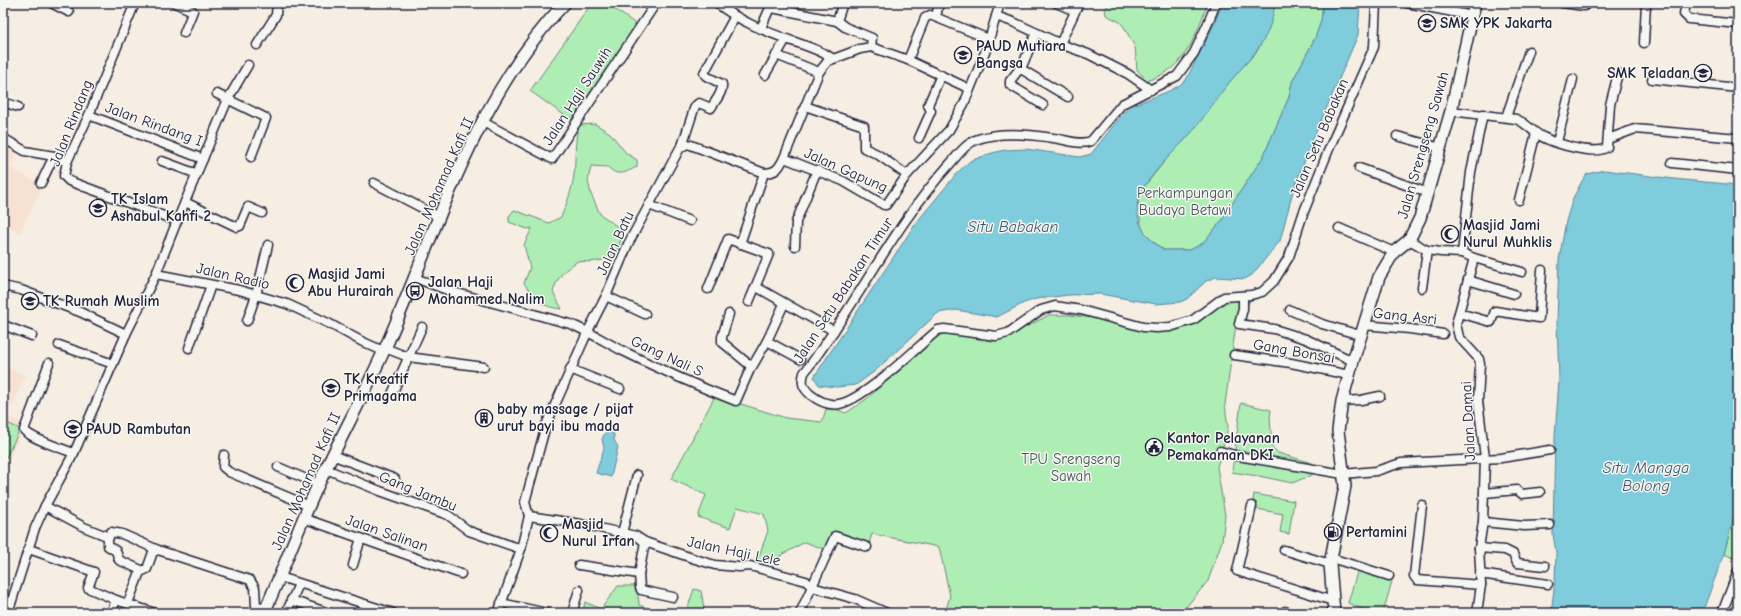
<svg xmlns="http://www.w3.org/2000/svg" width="1741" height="616" viewBox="0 0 1741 616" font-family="'Comic Neue',sans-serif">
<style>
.built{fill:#f7e2d1}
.green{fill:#aeeeb5;stroke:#688878}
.water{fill:#7eccdc;stroke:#59889c}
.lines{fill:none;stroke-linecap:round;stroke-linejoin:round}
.street-casing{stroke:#22223b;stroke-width:11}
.secondary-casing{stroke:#22223b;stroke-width:14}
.street{stroke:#f6f6f2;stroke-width:8}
.secondary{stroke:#f6f6f2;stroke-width:11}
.labels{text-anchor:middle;stroke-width:3;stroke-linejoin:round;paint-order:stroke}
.poi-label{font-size:15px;font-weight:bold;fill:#22223b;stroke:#f6f6f2;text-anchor:start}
.street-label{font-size:15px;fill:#22223b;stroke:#f6f6f2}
.park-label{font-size:15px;fill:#45555a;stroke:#f6f6f2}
.water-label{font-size:16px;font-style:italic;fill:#3e556b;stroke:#f6f6f2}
</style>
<rect width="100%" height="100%" fill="#f6ede3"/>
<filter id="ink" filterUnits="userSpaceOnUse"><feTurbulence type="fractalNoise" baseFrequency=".025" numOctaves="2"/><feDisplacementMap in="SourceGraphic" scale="8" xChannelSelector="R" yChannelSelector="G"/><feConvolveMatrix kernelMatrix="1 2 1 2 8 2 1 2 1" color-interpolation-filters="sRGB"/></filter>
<g filter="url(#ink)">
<g class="built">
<polygon points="3,143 19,151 10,168 43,185 20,233 3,225"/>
<polygon points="3,366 25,376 7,416 25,424 3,474"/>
</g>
<g class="green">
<polygon points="592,3 606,3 637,25 571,120 530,91"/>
<path d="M 1109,3 L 1208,3 C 1197,30 1189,61 1161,75 C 1156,77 1152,80 1147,80 L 1137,70 L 1135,47 L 1124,27 L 1120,22 L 1106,15 L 1105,9 Z"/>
<polygon points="1275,3 1323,3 1321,21 1315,38 1292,82 1289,97 1263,157 1234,201 1223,219 1203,243 1190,250 1164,250 1145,235 1141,225 1138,200 1140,192 1171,153 1183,142 1230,81 1258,50 1274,9"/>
<path d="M 595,124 L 610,133 L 626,153 L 637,160 L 637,167 C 626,172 618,178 608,167 L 591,166 L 588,181 L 591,194 L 600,214 L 622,230 C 621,235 621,241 619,245 C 614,262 593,263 578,261 C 565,269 557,277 553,292 L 562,309 C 541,307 535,300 524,283 L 530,268 L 524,245 L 532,228 L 527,229 L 509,222 L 509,216 L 514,210 L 549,223 L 561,217 C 567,203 572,190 574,175 C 576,158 574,141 579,125 Z"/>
<polygon points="1227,297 1251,299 1236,324 1225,404 1228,428 1217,467 1225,516 1222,541 1208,581 1181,613 945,613 950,596 939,547 872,534 869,544 831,534 826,550 805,542 764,565 756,564 768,531 764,514 737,507 730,528 698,517 706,495 671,479 715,396 786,418 822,422 827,406 846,413 868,398 934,336 946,332 992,341 1001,340 1049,315 1068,315 1146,324 1176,324 1202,318"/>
<polygon points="1241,403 1271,410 1270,417 1272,447 1278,453 1312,463 1312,475 1292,483 1264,477 1232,472"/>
<polygon points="5,422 20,429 6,458 3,456 3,425"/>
<polygon points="1254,494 1294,501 1289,534 1280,532 1283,514 1252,508"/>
<polygon points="1738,500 1738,560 1724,554"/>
<polygon points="1358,569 1392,581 1383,613 1371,613 1348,603"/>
<polygon points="618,586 637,586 639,605 647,608 684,613 583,613 585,602 601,609"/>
<polygon points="694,589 701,591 704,608 702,613 686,613"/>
</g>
<g class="water">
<path d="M 1222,3 L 1275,3 C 1270,45 1249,57 1225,88 C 1211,106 1198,127 1182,143 C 1171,154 1140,186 1138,200 C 1134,223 1147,239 1164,250 L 1190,250 L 1203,243 L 1223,219 L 1234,201 L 1263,157 L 1289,97 L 1292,82 L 1315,38 L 1321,21 L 1323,3 L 1360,3 L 1358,35 L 1314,137 L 1293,191 L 1280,241 L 1252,275 L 1245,279 L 1216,277 L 1206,281 L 1187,299 L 1180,302 L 1156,304 L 1100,294 L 1069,295 L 1036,299 L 1024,303 L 997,317 L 956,310 L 938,313 L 875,371 L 856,385 L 836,387 L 819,385 L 814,377 L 916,223 L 958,172 L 970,161 L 992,153 L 1005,150 L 1026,149 L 1080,157 L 1091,154 L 1125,111 C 1143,97 1169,96 1186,80 L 1215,22 Z"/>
<polygon points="1604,170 1674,179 1738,185 1738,500 1724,554 1702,613 1551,613 1555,581 1556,553 1553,534 1555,436 1559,380 1557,322 1559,260 1566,221 1573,198 1582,181 1587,174"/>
<polygon points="610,432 614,434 614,440 618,447 611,477 596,473 604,448 602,439 605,433"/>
</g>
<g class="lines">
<defs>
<g id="street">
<polyline points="51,3 69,12"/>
<polyline points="135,3 89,115 67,162 64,176 69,181 177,221 156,274"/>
<polyline points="175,3 193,11 184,33"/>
<path d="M 717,3 C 738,21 767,32 792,41 C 806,46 820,50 832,58"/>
<polyline points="843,3 837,21 845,27 872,38 871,47"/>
<polyline points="1056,3 1075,11"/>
<path d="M 1216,3 L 1208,23 L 1194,53 L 1177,76 L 1122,104 L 1091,141 C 1080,146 1064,139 1053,138 C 1029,134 1001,131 978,139 C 966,143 958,155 949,165 C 892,228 856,306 804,373 C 801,383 803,388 811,395 C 819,401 829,406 839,404 C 865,399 916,348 938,330 L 944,329 L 996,336 L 1008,333 L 1041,310 L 1055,306 L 1081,310 L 1143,327 L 1156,328 L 1170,327 L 1193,320 L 1224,297 L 1251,295 L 1262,292 L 1274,281 L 1289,257 L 1303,214 L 1329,149 L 1374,47 L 1376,3"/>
<polyline points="1407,3 1473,16"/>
<polyline points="1562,3 1584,6 1588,3"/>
<polyline points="1686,3 1684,14 1689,19 1738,24"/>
<polyline points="996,16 1013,22 1063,45 1088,54 1128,74 1151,90"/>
<polyline points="936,17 939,3"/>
<polyline points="761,28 769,10 772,8 837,21"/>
<polyline points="1036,33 1021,69 1068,97"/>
<polyline points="1644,43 1646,3"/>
<polyline points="1060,44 1079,3"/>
<polyline points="257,45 276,15 277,3"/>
<polyline points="776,55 819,72"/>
<polyline points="908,60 970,89"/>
<polyline points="1021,67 1010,81 1010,85 1043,105"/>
<polyline points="765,75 786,39"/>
<polyline points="1652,79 1738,88"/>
<polyline points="217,94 266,118 251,157"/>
<polyline points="3,102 18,107"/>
<polyline points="805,106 864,126 864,148 877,154 907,175"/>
<path d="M 1451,111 L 1516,119 C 1526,123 1528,127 1536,133 C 1548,142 1596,157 1607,147 L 1610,105 L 1618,73"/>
<polyline points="89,115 203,159"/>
<polyline points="1506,117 1529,51"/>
<polyline points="483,122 552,159 656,3"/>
<polyline points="1397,136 1441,148"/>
<polyline points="3,138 25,151 54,156"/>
<polyline points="919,138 931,111 928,105 941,75"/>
<polyline points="1608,139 1635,129 1738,138"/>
<polyline points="1557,142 1573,79"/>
<path d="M 682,146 L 695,106 L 699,103 L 711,108 C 715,101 723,93 722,84 L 706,76 L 704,73 L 735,16"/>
<polyline points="784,158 843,181 884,205 886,205 907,175 949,130 964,104 986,50 1000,3"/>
<polyline points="162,161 197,174"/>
<polyline points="1672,163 1738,170"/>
<polyline points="1359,168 1428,193"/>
<polyline points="41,183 54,156 67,162"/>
<polyline points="374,183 439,217"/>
<polyline points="1519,200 1536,133"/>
<polyline points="185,202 237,227 240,226 248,207 262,213"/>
<polyline points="649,205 690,221"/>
<polyline points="177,221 228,99 248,65"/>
<polyline points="1339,228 1394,252"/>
<polyline points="1409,240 1427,250 1441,252 1462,253 1474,258 1456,324 1459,337 1479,359 1480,364 1478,401 1485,458 1483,522 1479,548 1481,585 1477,613"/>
<polyline points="740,244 764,173"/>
<polyline points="795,246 796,222 817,170"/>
<polyline points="1462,253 1471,172 1483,114"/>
<polyline points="1474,258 1522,272"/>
<path d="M 415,278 L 450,291 L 570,324 C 588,331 604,341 621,350 C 659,369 697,386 736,401 L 751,367"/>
<polyline points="1468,280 1514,294"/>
<polyline points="3,286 21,290 80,312 126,334"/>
<polyline points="1422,288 1427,250"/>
<polyline points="708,289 728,239 769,254 749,302"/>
<polyline points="760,289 834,331"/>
<polyline points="606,296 645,314"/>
<polyline points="1243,296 1243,309 1239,324 1274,329 1306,339 1353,361"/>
<polyline points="1290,310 1322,324 1360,335"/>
<polyline points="1459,313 1491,322 1495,311 1539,318 1542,270"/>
<polyline points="729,314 722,337 722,342 752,367 767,341 784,304"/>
<polyline points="247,321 256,295 268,245"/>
<polyline points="3,325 32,336"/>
<polyline points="1363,325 1410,329 1443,334"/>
<polyline points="767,341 800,359"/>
<polyline points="59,345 113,364"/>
<polyline points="189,348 211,285"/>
<polyline points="385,348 408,357 484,367"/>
<polyline points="1234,355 1291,363 1349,375"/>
<path d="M 49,363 L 24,430 C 31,439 63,449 74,453"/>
<polyline points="570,369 620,389"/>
<polyline points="392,394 422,327"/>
<polyline points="1342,401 1361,400 1380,396"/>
<polyline points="1220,451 1238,456 1343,474 1376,471 1401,463 1501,458 1550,450"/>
<polyline points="224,455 223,467 229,472 309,506"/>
<polyline points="332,455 395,479"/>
<polyline points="278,467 318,484"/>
<polyline points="326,469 380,491 448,515 469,531 521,549"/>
<polyline points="1484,493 1517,490 1522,494 1540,492"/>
<polyline points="1422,505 1414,576 1417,580 1481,585"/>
<polyline points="45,506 84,527 109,537"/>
<polyline points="1252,506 1237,571 1333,601"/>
<path d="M 529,516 L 525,502 L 546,425 L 588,331 L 606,296 L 628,244 L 680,148 L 687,144 L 691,145 L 764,173 C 776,173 779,168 784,158 L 819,72 L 828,61 L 860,49 L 871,47 L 908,60 L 925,18 L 930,15 L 989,39"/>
<polyline points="529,516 581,524 636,536 645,542 695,559 715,565 739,567 750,566 806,581 812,587"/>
<polyline points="303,518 461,574"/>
<polyline points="1483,522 1524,526 1550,525"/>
<polyline points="622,533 637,475"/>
<polyline points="645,542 639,574 640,588 641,590 673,597"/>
<polyline points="1479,548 1505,550 1513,554 1517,563 1545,566"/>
<polyline points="29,549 94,572 88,588 116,600 155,613"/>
<polyline points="1284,550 1330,564"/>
<polyline points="1331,558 1389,576"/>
<polyline points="353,565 361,538"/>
<polyline points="579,565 639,574"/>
<polyline points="141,570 119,560 116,551 108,546 108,539 111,532 122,534 158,550"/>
<polyline points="1480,574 1548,584"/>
<polyline points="280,577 393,613"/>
<polyline points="812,587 855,599 887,613"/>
<polyline points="291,600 329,613"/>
<polyline points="128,603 140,572 147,569 153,552 158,550 250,580 255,588 256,606 266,610"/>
<polyline points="501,603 547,613"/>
<polyline points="1285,611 1290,613"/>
<polyline points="8,613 35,528 45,506 74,453 126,334 156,274 239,290 287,304 330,324 361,341 383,351"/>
<polyline points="111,613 116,600"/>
<polyline points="286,613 299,584"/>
<polyline points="498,613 521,549 529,516"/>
<polyline points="572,613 579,590"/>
<polyline points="800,613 835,536 867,547"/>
<polyline points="1722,613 1738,571"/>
</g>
<g id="secondary">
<path d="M 264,613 C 283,570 299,526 319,483 C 341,437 366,391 387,344 C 438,227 475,97 565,3"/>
<polyline points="1334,613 1330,564 1345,486 1338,431 1342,401 1353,361 1379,277 1394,252 1409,240 1420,218 1451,111 1475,3"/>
</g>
</defs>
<use href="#street" class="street-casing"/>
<use href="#secondary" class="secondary-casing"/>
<use href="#street" class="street"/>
<use href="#secondary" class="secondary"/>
</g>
</g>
<defs>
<symbol id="school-ring" viewBox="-11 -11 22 22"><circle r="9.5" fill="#f6f6f2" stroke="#22223b" stroke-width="1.5"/><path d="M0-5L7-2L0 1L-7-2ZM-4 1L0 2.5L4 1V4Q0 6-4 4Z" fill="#22223b"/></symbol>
<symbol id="mosque-ring" viewBox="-11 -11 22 22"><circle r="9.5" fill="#f6f6f2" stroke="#22223b" stroke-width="1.5"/><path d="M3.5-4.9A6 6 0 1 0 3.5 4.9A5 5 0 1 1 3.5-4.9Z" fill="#22223b"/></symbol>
<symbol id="bus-ring" viewBox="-11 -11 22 22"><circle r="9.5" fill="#f6f6f2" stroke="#22223b" stroke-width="1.5"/><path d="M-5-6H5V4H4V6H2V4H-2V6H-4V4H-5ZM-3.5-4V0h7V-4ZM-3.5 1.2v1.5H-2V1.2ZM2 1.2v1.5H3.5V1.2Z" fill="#22223b"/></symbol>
<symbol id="building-ring" viewBox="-11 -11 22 22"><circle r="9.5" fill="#f6f6f2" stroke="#22223b" stroke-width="1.5"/><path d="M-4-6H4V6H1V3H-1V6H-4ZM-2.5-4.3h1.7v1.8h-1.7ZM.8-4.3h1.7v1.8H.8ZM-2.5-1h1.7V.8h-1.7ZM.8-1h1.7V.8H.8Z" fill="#22223b"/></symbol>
<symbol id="civic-ring" viewBox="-11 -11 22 22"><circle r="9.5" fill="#f6f6f2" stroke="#22223b" stroke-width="1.5"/><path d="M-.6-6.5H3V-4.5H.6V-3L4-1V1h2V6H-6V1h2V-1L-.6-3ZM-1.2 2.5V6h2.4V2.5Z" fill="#22223b"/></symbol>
<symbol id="fuel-ring" viewBox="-11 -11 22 22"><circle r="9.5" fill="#f6f6f2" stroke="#22223b" stroke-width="1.5"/><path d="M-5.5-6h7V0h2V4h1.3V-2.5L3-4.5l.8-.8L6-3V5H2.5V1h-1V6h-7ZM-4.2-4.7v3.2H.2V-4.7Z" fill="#22223b"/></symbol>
</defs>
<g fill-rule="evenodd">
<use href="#school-ring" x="1417" y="13" width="20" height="20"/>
<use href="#school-ring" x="953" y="45" width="20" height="20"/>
<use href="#school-ring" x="1693" y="63" width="20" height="20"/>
<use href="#school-ring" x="88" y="198" width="20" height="20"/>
<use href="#mosque-ring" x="1440" y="224" width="20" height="20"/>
<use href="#mosque-ring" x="285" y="273" width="20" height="20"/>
<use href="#bus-ring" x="405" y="281" width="20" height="20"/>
<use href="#school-ring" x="20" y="291" width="20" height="20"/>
<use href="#school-ring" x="321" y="378" width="20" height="20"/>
<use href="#building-ring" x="474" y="408" width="20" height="20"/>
<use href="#school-ring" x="63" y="419" width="20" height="20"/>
<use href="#civic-ring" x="1144" y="437" width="20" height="20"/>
<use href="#fuel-ring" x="1323" y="522" width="20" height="20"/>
<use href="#mosque-ring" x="539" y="523" width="20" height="20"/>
</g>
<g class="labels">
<g class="poi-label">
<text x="1440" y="28">SMK YPK Jakarta</text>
<text x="976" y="51">PAUD Mutiara<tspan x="976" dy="17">Bangsa</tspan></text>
<text x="1690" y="78" text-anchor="end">SMK Teladan</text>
<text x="111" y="204">TK Islam<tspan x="111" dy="17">Ashabul Kahfi 2</tspan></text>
<text x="1463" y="230">Masjid Jami<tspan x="1463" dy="17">Nurul Muhklis</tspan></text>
<text x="308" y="279">Masjid Jami<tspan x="308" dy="17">Abu Hurairah</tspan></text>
<text x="428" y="287">Jalan Haji<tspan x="428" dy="17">Mohammed Nalim</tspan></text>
<text x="43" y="306">TK Rumah Muslim</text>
<text x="344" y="384">TK Kreatif<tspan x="344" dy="17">Primagama</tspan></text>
<text x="497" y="414">baby massage / pijat<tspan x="497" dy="17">urut bayi ibu mada</tspan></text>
<text x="86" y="434">PAUD Rambutan</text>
<text x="1167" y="443">Kantor Pelayanan<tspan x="1167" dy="17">Pemakaman DKI</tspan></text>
<text x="562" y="529">Masjid<tspan x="562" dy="17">Nurul Irfan</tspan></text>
<text x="1346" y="537">Pertamini</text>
</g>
<g class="street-label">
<text transform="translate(577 96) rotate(-57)" y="5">Jalan Haji Sauwih</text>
<text transform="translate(71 123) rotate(-68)" y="5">Jalan Rindang</text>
<text transform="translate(154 124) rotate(20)" y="5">Jalan Rindang I</text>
<text transform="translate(1319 138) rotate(-67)" y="5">Jalan Setu Babakan</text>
<text transform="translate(1423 145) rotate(-74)" y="5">Jalan Srengseng Sawah</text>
<text transform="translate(846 170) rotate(24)" y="5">Jalan Gapung</text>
<text transform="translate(439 186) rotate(-66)" y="5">Jalan Mohamad Kafi II</text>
<text transform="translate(615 243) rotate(-65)" y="5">Jalan Batu</text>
<text transform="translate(233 276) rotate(13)" y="5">Jalan Radio</text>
<text transform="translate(843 290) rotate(-57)" y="5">Jalan Setu Babakan Timur</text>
<text transform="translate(1405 316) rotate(6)" y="5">Gang Asri</text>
<text transform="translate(1294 351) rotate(10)" y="5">Gang Bonsai</text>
<text transform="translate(667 356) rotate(25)" y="5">Gang Nali S</text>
<text transform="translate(1468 421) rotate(-93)" y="5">Jalan Damai</text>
<text transform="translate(306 481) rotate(-66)" y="5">Jalan Mohamad Kafi II</text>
<text transform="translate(418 491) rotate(22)" y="5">Gang Jambu</text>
<text transform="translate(387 533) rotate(19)" y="5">Jalan Salinan</text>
<text transform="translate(734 551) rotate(12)" y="5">Jalan Haji Lele</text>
</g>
<g class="park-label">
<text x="1185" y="198">Perkampungan<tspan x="1185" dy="17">Budaya Betawi</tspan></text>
<text x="1071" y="464">TPU Srengseng<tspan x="1071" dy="17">Sawah</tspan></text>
</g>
<g class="water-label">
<text x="1013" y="232">Situ Babakan</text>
<text x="1646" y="473">Situ Mangga<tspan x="1646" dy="18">Bolong</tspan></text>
</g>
</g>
<rect width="1741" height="616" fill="none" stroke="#f6f6f2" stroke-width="16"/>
<rect x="8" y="8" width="1725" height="600" fill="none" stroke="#22223b" stroke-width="1.5" filter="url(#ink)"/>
</svg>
